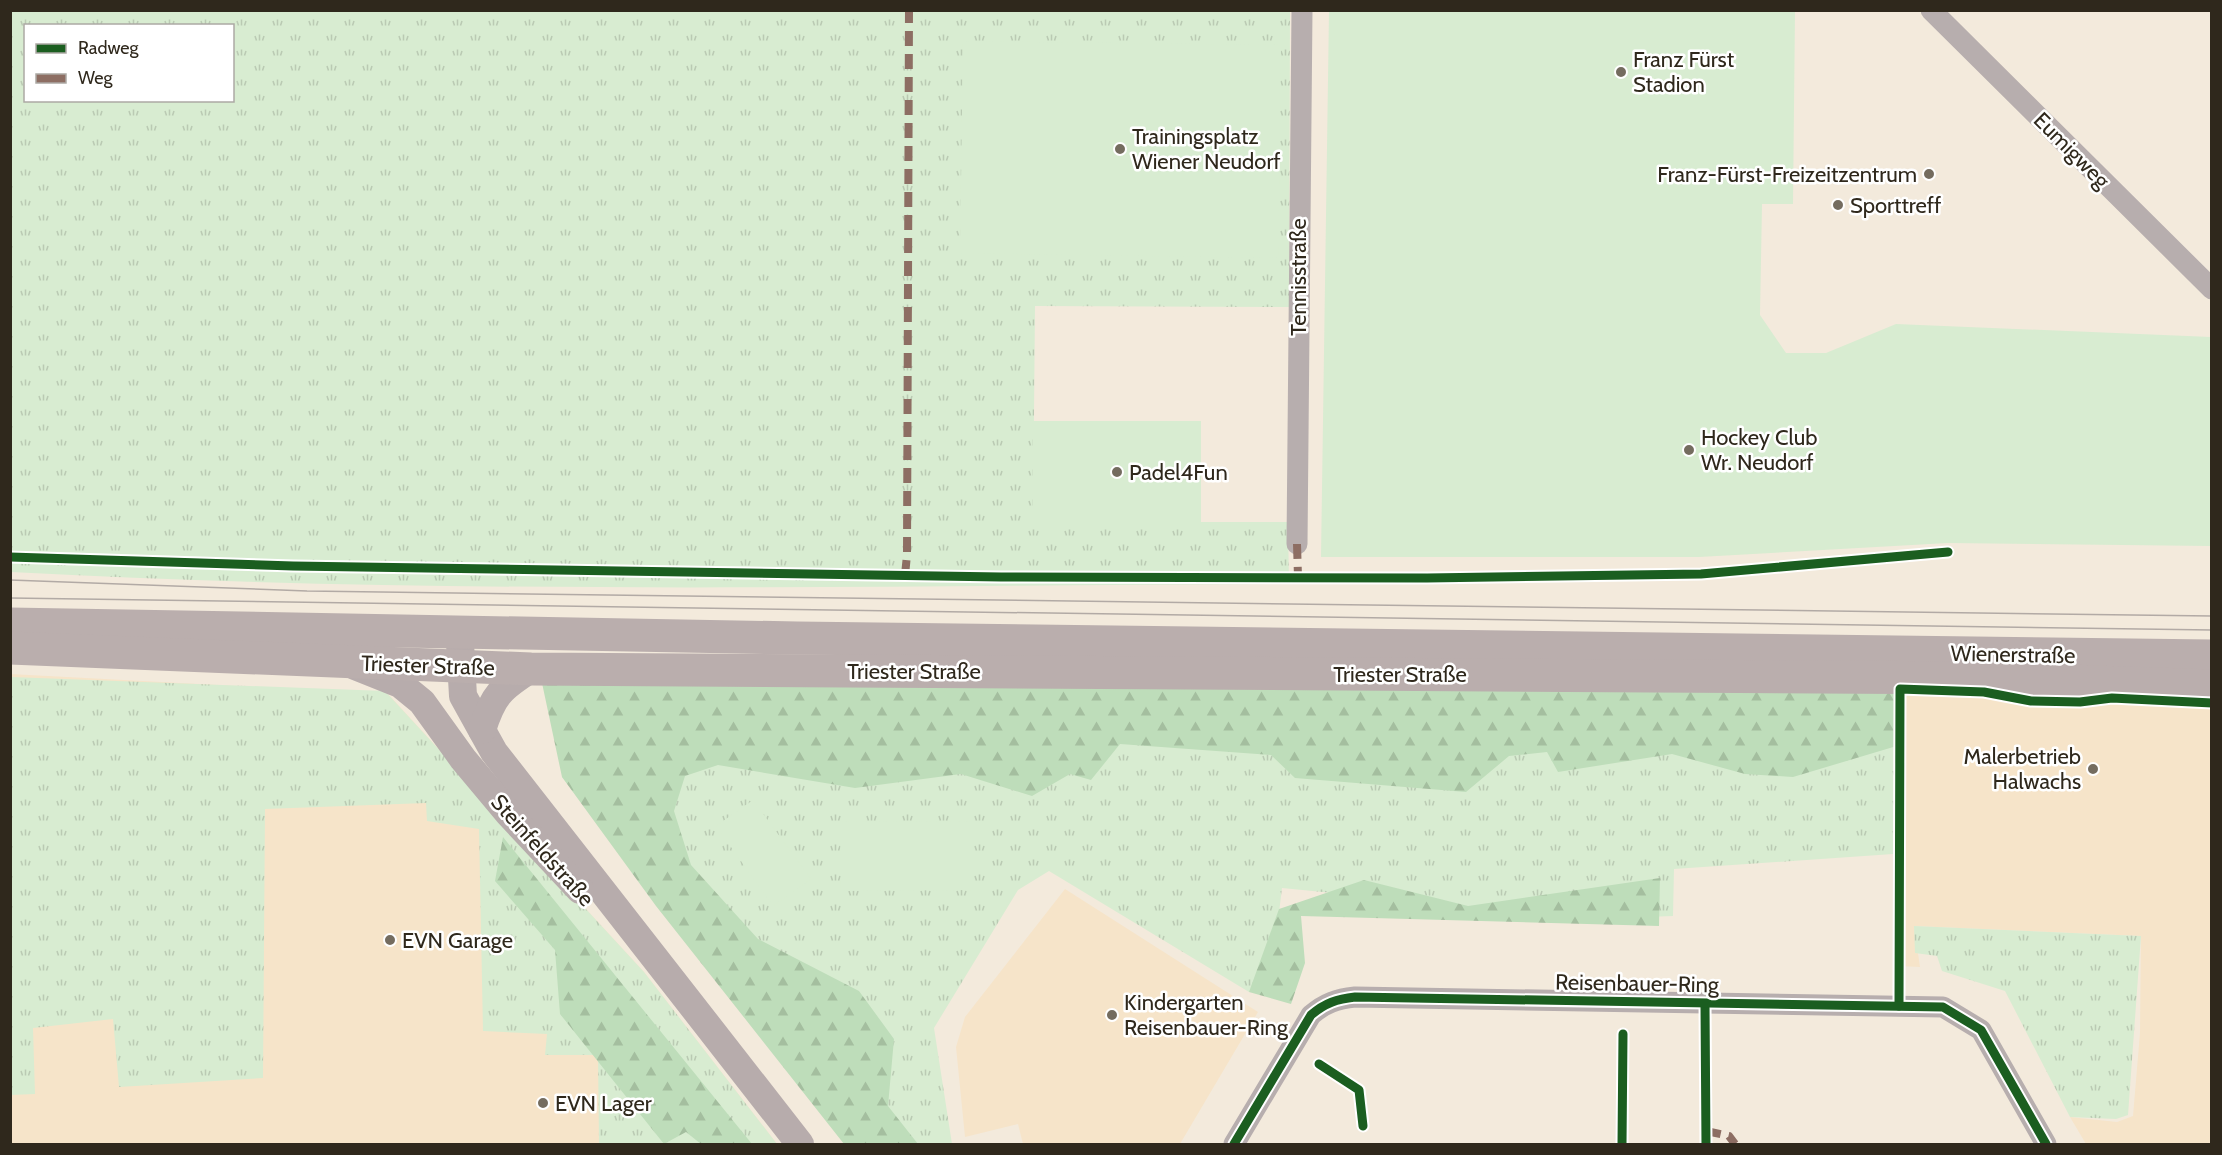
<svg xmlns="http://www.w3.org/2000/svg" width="2222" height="1155" viewBox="0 0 2222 1155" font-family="Cabin,sans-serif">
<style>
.built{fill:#f6e4c9}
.grass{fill:url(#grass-tufts);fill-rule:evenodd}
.forest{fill:url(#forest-firs)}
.garden{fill:#d8ecd1}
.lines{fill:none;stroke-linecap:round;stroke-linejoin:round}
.street{stroke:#b7aeae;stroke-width:21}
.secondary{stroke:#b7acac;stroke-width:28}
.primary{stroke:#baaead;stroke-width:33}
.tram{stroke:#b2aaa5;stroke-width:1.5}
.quiet{stroke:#8d6e63;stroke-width:8;stroke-dasharray:15 8;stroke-linecap:butt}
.cycleway-casing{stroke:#fff;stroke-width:13}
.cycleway{stroke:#1b5e20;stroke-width:9}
.poi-dot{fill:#746c5f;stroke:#fff;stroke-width:2}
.labels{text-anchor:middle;stroke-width:5;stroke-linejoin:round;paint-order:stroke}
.poi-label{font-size:22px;fill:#2f281c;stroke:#fff;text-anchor:start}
.street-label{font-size:22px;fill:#2f281c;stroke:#fff}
</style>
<defs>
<pattern id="grass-tufts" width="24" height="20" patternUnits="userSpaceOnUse" patternTransform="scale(1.5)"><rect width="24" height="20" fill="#d8ecd1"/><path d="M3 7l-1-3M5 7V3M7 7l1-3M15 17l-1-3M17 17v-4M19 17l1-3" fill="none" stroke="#bacab3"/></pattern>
<pattern id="forest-firs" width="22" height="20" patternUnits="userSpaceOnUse" patternTransform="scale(1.5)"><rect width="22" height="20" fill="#beddba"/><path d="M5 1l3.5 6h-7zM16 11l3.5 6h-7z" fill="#a4be9f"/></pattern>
</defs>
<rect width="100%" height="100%" fill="#f3eadc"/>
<g class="built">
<polygon points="10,674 388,694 644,972 777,1144 11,1144"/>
<polygon points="1900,689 2080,702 2211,702 2211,1144 2086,1144 2070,1117 2117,1122 2133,1116 2140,1033 2141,936 1914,926 1920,967 1899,966"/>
<polygon points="1065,889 1258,1012 1180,1144 1023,1144 1018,1124 965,1137 956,1047 965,1017"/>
</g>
<g class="grass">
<path d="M 10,11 L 1290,11 L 1289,307 L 1035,306 L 1033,522 L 1288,522 L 1289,584 C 863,586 436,595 11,572 ZM 26,26 L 232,26 L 232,100 L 26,100 Z"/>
<polygon points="11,677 385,691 644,972 777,1144 599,1144 598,1055 545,1055 547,1034 483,1031 479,829 427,821 426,803 265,809 263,1078 119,1087 113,1019 33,1028 35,1094 11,1095"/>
<polygon points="1896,691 1893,854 1674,869 1673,916 1597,919 1282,888 1273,962 1249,992 1049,871 1018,890 934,1028 952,1144 847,1144 562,777 1383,692"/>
<polygon points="1914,926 2141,936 2128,1115 2116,1119 2070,1117 2005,991 1942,971 1937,956 1915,953"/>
</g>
<g class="forest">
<polygon points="542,683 1896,691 1900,745 1793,777 1745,774 1672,754 1558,772 1547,752 1509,756 1466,792 1295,778 1271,755 1120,744 1091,780 1070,774 1032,796 961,774 855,788 718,765 685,776 674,811 691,865 758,939 859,991 894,1039 888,1106 918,1144 844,1144 656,906 562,777"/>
<polygon points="503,837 752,1144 701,1144 686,1132 664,1144 560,1014 555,950 495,881"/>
<polygon points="1660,878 1659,926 1301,916 1305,963 1291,1004 1249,992 1279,909 1364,880 1468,906"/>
</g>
<g class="garden">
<polygon points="1329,11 1795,11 1793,204 1762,204 1760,315 1786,353 1826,353 1896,324 2211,337 2211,546 1948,543 1699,557 1321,557"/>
<polygon points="963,41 1281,45 1278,258 960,253"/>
<rect x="1033" y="421" width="168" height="101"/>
<polygon points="753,800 811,879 773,906 716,826"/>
<polygon points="973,821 973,890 841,891 840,822"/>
</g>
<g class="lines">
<g class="street">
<polyline points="1931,10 2212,289"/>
<polyline points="1297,544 1302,10"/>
<path d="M 1234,1144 L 1311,1015 C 1325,1003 1337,999 1355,997 L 1943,1007 L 1981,1030 L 2046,1144"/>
</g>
<g class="secondary">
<polyline points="460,643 463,696 494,752 800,1144"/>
<polyline points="355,666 400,684 422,702 463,759 509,814 580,890"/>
<path d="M 482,730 C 493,695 501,688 531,669"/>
</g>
<g class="primary">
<polyline points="10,624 797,638 2212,656"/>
<polyline points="10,648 531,669 1984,678 2212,686"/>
</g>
<g class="tram">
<polyline points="10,580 307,591 2212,616"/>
<polyline points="10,598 2212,630"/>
</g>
<g class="quiet">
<polyline points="1297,544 1298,577"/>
<polyline points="905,575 907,555 909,10"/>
<polyline points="1706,1131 1729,1136 1735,1144"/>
</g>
<defs>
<g id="cycleway">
<polyline points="10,557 293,566 1001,577 1427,578 1701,574 1948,552"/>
<polyline points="1705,1004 1706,1144"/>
<polyline points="1899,1006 1900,689 1984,692 2031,701 2080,702 2112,698 2212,703"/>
<polyline points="1319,1064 1359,1090 1363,1126"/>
<path d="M 1234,1144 L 1311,1015 C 1325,1003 1337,999 1355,997 L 1943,1007 L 1981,1030 L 2046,1144"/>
<polyline points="1622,1144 1623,1034"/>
</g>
</defs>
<use href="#cycleway" class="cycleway-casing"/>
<use href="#cycleway" class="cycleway"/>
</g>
<g class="poi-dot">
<circle cx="1621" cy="72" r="6"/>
<circle cx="1120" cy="149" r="6"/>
<circle cx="1929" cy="174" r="6"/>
<circle cx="1838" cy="205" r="6"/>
<circle cx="1689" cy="450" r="6"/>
<circle cx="1117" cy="472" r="6"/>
<circle cx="2093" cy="769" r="6"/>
<circle cx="390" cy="940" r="6"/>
<circle cx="1112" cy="1015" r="6"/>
<circle cx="543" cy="1103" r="6"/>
</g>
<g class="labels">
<g class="poi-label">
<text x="1633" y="67">Franz Fürst<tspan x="1633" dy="25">Stadion</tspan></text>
<text x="1132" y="144">Trainingsplatz<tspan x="1132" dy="25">Wiener Neudorf</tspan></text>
<text x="1917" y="182" text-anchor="end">Franz-Fürst-Freizeitzentrum</text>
<text x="1850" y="213">Sporttreff</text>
<text x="1701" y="445">Hockey Club<tspan x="1701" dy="25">Wr. Neudorf</tspan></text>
<text x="1129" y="480">Padel4Fun</text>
<text x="2081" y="764" text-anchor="end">Malerbetrieb<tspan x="2081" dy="25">Halwachs</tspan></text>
<text x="402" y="948">EVN Garage</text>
<text x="1124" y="1010">Kindergarten<tspan x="1124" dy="25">Reisenbauer-Ring</tspan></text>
<text x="555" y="1111">EVN Lager</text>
</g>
<g class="street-label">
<text transform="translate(2072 150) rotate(45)" y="8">Eumigweg</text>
<text transform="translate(1298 277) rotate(-90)" y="8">Tennisstraße</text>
<text transform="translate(2013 654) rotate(1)" y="8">Wienerstraße</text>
<text transform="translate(428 665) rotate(2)" y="8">Triester Straße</text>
<text x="914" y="679">Triester Straße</text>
<text x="1400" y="682">Triester Straße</text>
<text transform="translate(543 850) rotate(48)" y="8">Steinfeldstraße</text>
<text transform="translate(1637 983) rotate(1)" y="8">Reisenbauer-Ring</text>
</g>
</g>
<rect width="2222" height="1155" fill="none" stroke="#2f281c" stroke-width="24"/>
<rect x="24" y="24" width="210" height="78" fill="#ffffff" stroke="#aca9a4" stroke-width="1.5"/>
<rect x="36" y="44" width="30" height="9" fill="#1b5e20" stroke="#aca9a4" stroke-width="1.5"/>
<text x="78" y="54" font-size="18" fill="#2f281c">Radweg</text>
<rect x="36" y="74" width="30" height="9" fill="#8d6e63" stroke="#aca9a4" stroke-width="1.5"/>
<text x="78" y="84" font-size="18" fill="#2f281c">Weg</text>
</svg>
